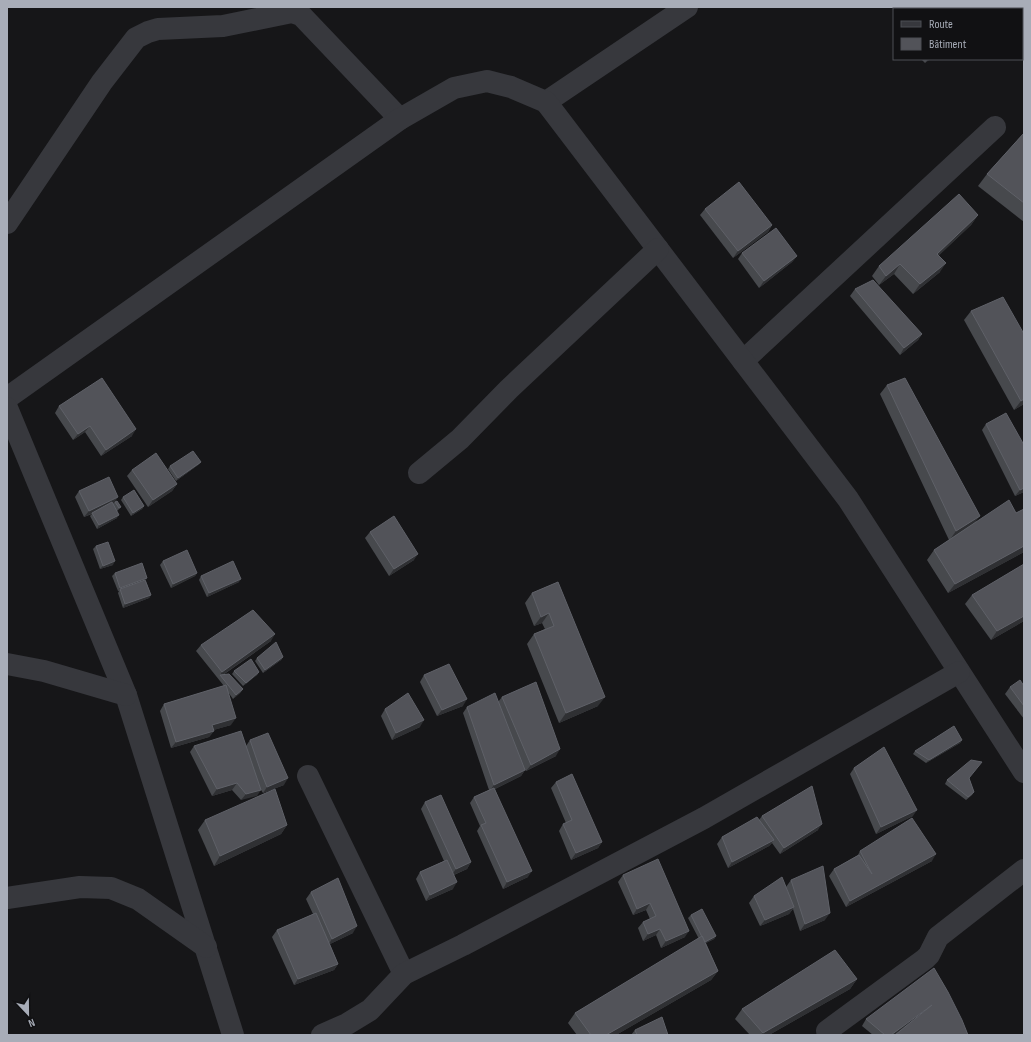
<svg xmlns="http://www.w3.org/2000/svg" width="1031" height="1042" viewBox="0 0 1031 1042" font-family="'Sofia Sans Condensed',sans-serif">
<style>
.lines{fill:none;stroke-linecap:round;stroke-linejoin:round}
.street{stroke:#37383d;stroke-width:22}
.wall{fill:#47494d}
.shaded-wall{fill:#2f3033}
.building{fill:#525359;stroke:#5f6168}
</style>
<rect width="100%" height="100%" fill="#161618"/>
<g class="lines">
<g class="street">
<polyline points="546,102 687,7"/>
<polyline points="7,223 102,82 136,38 148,32 158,29 223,26 292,12 301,15 400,119"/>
<polyline points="743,361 995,127"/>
<polyline points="7,398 400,119 454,88 487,81 511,87 546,102 848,499 1024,772"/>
<polyline points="7,408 126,695 233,1035"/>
<polyline points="419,473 460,439 509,389 658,249"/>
<polyline points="7,664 44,671 126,695"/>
<polyline points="308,776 404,974"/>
<polyline points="7,898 80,887 111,888 138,899 206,947"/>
<polyline points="827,1031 925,959 929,955 938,937 1024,870"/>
<polyline points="322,1035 347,1024 370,1010 404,974 463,945 704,818 959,672"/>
</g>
</g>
<g class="wall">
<polygon points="921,59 930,59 925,63"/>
<polygon points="1024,133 1024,222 978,186 987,174"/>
<polygon points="705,209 772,225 768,232 733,258 700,215"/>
<polygon points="978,215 971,225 939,255 940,272 913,294 894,274 879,285 872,276 879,266"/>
<polygon points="742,253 797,256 792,262 759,288 738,259"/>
<polygon points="855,289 922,334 918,340 900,355 850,296"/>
<polygon points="971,311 1024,333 1024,404 1014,410 964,320"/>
<polygon points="887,385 976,522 1016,513 1024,509 1024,552 948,593 927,560 934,550 949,540 880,394"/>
<polygon points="59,406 132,436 101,456 85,432 73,440 55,413"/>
<polygon points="986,424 1024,492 1015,496 982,430"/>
<polygon points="201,462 198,465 176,481 168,469 170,466"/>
<polygon points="132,470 177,484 172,491 148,507 127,476"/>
<polygon points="79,491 115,502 121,507 117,511 117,518 97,529 90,516 92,514 84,517 75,497"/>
<polygon points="123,497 144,506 142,509 131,516 121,500"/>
<polygon points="370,532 414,560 389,576 365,538"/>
<polygon points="96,546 113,565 100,569 93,549"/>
<polygon points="163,561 197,573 195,576 171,588 160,565"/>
<polygon points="115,573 146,581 151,595 149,598 123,608 118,593 119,591 118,591 112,576"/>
<polygon points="201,576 239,582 207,597 199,580"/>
<polygon points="558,582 598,706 559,723 527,644 534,634 545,629 542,623 534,626 525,603 532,593"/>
<polygon points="972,595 1024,621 991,640 965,604"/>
<polygon points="271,641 223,675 243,689 240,693 233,699 228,692 231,725 213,730 214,731 209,737 171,748 160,711 164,704 224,686 196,651 201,645"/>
<polygon points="283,657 281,660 263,673 255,661 257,658"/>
<polygon points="234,671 259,672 257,675 243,686 232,674"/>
<polygon points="424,675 463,706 437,716 420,682"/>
<polygon points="1024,686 1024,719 1005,694 1010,687"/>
<polygon points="502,697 556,756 526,771 525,770 521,776 495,789 528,877 503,889 477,831 480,826 470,803 474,797 489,790 463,713 467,707 498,702"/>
<polygon points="385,709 420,727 392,740 381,716"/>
<polygon points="250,740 284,785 263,793 261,790 241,800 232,790 212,796 190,752 194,746 246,746"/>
<polygon points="962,740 960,743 926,763 913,754 915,751"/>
<polygon points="854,768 913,816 876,834 850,774"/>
<polygon points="969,778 974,792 972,795 966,800 945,784 947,780"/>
<polygon points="556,782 602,842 598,848 571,860 559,831 563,824 566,823 551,788"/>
<polygon points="425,802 471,862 467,869 454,875 453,889 426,901 416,879 420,872 444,861 421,809"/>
<polygon points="762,816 818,830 780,854 772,843 769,846 728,868 717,844 722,837 759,820"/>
<polygon points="205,820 287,825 281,834 214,866 198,830"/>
<polygon points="860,851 932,861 846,907 829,876 834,869 858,855"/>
<polygon points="623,875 685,937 661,948 656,935 643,941 638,928 643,922 650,919 646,910 633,915 618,882"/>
<polygon points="791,880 825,920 800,931 793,909 789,914 760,926 749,903 754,896 788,892 786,887"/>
<polygon points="311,892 353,933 330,944 338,964 334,970 294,985 272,937 277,930 313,914 306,899"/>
<polygon points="691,915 716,936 714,939 706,943 718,971 711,980 616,1035 577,1035 568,1023 575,1013 699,939 688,918"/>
<polygon points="857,979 850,989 769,1035 750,1035 735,1019 742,1009"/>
<polygon points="866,1019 968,1035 873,1035 862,1026"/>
<polygon points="635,1030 668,1035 631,1035"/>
</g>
<g class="shaded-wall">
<polygon points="928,59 930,59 925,63"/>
<polygon points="978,215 971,225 931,263 937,254"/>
<polygon points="772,225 768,232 733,258 738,251"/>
<polygon points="797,256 792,262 759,288 764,281"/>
<polygon points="946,263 940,272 913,294 920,284"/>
<polygon points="900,264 894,274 879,285 886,276"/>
<polygon points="922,334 918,340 900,355 904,348"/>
<polygon points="1024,399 1024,404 1014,410 1021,401"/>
<polygon points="90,426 85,432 73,440 78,434"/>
<polygon points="136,429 132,436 101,456 106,450"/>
<polygon points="201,462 198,465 176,481 178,478"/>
<polygon points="177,484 172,491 148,507 153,500"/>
<polygon points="1024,488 1024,492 1015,496 1020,490"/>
<polygon points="118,497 114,503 84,517 89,511"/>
<polygon points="144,506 142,509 131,516 133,513"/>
<polygon points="119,515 117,518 97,529 99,525"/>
<polygon points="980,516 973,525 949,541 956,531"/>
<polygon points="1024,546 1024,552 948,593 955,584"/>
<polygon points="418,554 414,560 389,576 394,569"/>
<polygon points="115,561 113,565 100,569 103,566"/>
<polygon points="197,573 195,576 171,588 173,584"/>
<polygon points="147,578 145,582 120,589 118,591 120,588"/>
<polygon points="241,579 239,582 207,597 209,593"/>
<polygon points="151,595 149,598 123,608 125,604"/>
<polygon points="549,613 542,623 534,626 541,617"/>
<polygon points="1024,616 1024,621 991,640 997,631"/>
<polygon points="275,634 271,641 221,676 220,675 222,672"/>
<polygon points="283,657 281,660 263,673 265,670"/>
<polygon points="259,672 257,675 243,686 246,683"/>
<polygon points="243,689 240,693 233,699 236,695"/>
<polygon points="605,697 598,706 559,723 566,713"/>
<polygon points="467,699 463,706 437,716 442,710"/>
<polygon points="236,718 231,725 207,732 212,725"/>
<polygon points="424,720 420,727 392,740 396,733"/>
<polygon points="214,731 209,737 171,748 176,742"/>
<polygon points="962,740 960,743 926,763 929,760"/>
<polygon points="560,749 556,756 526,771 531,765"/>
<polygon points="525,770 521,776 489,792 494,785"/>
<polygon points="288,778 284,785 263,793 267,787"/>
<polygon points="237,783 232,790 212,796 217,789"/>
<polygon points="261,790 257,796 241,800 246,794"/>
<polygon points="917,810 913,816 876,834 881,827"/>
<polygon points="822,824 818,830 780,854 784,848"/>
<polygon points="287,825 281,834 214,866 220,856"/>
<polygon points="774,840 769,846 728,868 732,862"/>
<polygon points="602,842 598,848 571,860 576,853"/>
<polygon points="936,854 932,861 846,907 850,901"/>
<polygon points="471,862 467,869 451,876 456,869"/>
<polygon points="532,871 528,877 503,889 507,882"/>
<polygon points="457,882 453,889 426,901 430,895"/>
<polygon points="650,903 646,910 633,915 637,909"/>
<polygon points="794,907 789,914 760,926 765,920"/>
<polygon points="830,913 825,920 800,931 805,924"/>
<polygon points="357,926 353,933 328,945 332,939"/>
<polygon points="660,929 656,935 643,941 648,934"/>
<polygon points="689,931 685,937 661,948 666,941"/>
<polygon points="716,936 714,939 702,945 704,942"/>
<polygon points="338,964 334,970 294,985 298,979"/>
<polygon points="718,971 711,980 616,1035 606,1035"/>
<polygon points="857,979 850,989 769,1035 761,1035 763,1033"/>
<polygon points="932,1005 896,1035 891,1035"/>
</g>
<g class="building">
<polygon points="934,7 943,7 945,9 931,9"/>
<polygon points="1024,133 1024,203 987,174"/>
<polygon points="739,182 772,225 738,251 705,209"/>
<polygon points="959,194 978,215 937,254 946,263 920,284 900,264 886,276 879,266"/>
<polygon points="776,228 797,256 764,281 742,253"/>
<polygon points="873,280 922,334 904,348 855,289"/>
<polygon points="1003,297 1024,334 1024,399 1021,401 971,311"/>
<polygon points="102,378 136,429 106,450 90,426 78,434 59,406"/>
<polygon points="905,378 980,516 956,531 887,385"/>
<polygon points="1006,413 1024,445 1024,488 1020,490 986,424"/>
<polygon points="193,451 201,462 178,478 170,466"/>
<polygon points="156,453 177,484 153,500 132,470"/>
<polygon points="109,477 118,497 89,511 79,491"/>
<polygon points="134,490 144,506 133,513 123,497"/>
<polygon points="1009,500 1016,513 1024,509 1024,546 955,584 934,550"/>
<polygon points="117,501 121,507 119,508 115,502"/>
<polygon points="112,502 119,515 99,525 92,513"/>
<polygon points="394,516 418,554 394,569 370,532"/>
<polygon points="108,542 115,561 103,566 96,546"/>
<polygon points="187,550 197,573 173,584 163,561"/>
<polygon points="233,561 241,579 209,593 201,576"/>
<polygon points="142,563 147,578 120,588 115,573"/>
<polygon points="1024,564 1024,616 997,631 972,595"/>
<polygon points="145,580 151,595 125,604 120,589"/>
<polygon points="558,582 605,697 566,713 534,634 554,626 549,613 541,617 532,593"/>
<polygon points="253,610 275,634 222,672 201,645"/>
<polygon points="276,642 283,657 265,670 257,658"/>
<polygon points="251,659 259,672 246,683 234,671"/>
<polygon points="449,664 467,699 442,710 424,675"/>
<polygon points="229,674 243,689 236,695 220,675"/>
<polygon points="1020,680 1024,686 1024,706 1010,687"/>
<polygon points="536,682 560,749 531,765 502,697"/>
<polygon points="226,685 236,718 212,725 214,731 176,742 164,704"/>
<polygon points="408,693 424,720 396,733 385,709"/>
<polygon points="495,693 525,770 494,785 467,707"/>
<polygon points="954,726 962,740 929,760 915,751"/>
<polygon points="241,731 261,790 246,794 237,783 217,789 194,746"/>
<polygon points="268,733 288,778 267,787 261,772 250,740"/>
<polygon points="884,747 917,810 881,827 854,768"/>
<polygon points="971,760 982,762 969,778 974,792 968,797 947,780"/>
<polygon points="572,774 602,842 576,853 563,824 572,820 556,782"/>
<polygon points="812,786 822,824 784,848 762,816"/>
<polygon points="494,788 532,871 507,882 481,825 486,823 474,797"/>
<polygon points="275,789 287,825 220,856 205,820"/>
<polygon points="441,795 471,862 456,869 425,802"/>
<polygon points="757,817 774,840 732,862 722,837"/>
<polygon points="912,818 936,854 850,901 834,869 859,855 872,874 860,851"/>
<polygon points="658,859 689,931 666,941 660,929 648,934 643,922 656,916 650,903 637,909 623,875"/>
<polygon points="447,860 457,882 430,895 420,872"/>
<polygon points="823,866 830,913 805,924 791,880"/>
<polygon points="782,877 794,907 765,920 754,896"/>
<polygon points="338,878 357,926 332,939 311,892"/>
<polygon points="702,909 716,936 705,942 702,936 702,937 691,915"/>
<polygon points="316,913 338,964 298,979 277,930"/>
<polygon points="702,936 718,971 606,1035 591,1035 575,1013"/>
<polygon points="835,950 857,979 763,1033 742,1009"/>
<polygon points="934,968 948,992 962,1020 968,1035 895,1035 932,1005 891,1035 885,1035 866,1019"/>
<polygon points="662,1017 668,1035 637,1035 635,1030"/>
</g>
<rect width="1031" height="1042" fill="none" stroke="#a8adb8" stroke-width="16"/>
<rect x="893" y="8" width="130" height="52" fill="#111113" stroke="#4d4f55"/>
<rect x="901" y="21" width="20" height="6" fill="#37383d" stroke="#4d4f55"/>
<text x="929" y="28" font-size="12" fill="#a8adb8">Route</text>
<rect x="901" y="38" width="20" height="12" fill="#525359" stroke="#4d4f55"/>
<text x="929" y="48" font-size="12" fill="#a8adb8">Bâtiment</text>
<g transform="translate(28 1014) rotate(158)" stroke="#111113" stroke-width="3" paint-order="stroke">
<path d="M0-3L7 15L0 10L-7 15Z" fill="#a8adb8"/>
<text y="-6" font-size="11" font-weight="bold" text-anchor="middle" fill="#a8adb8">N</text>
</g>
</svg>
